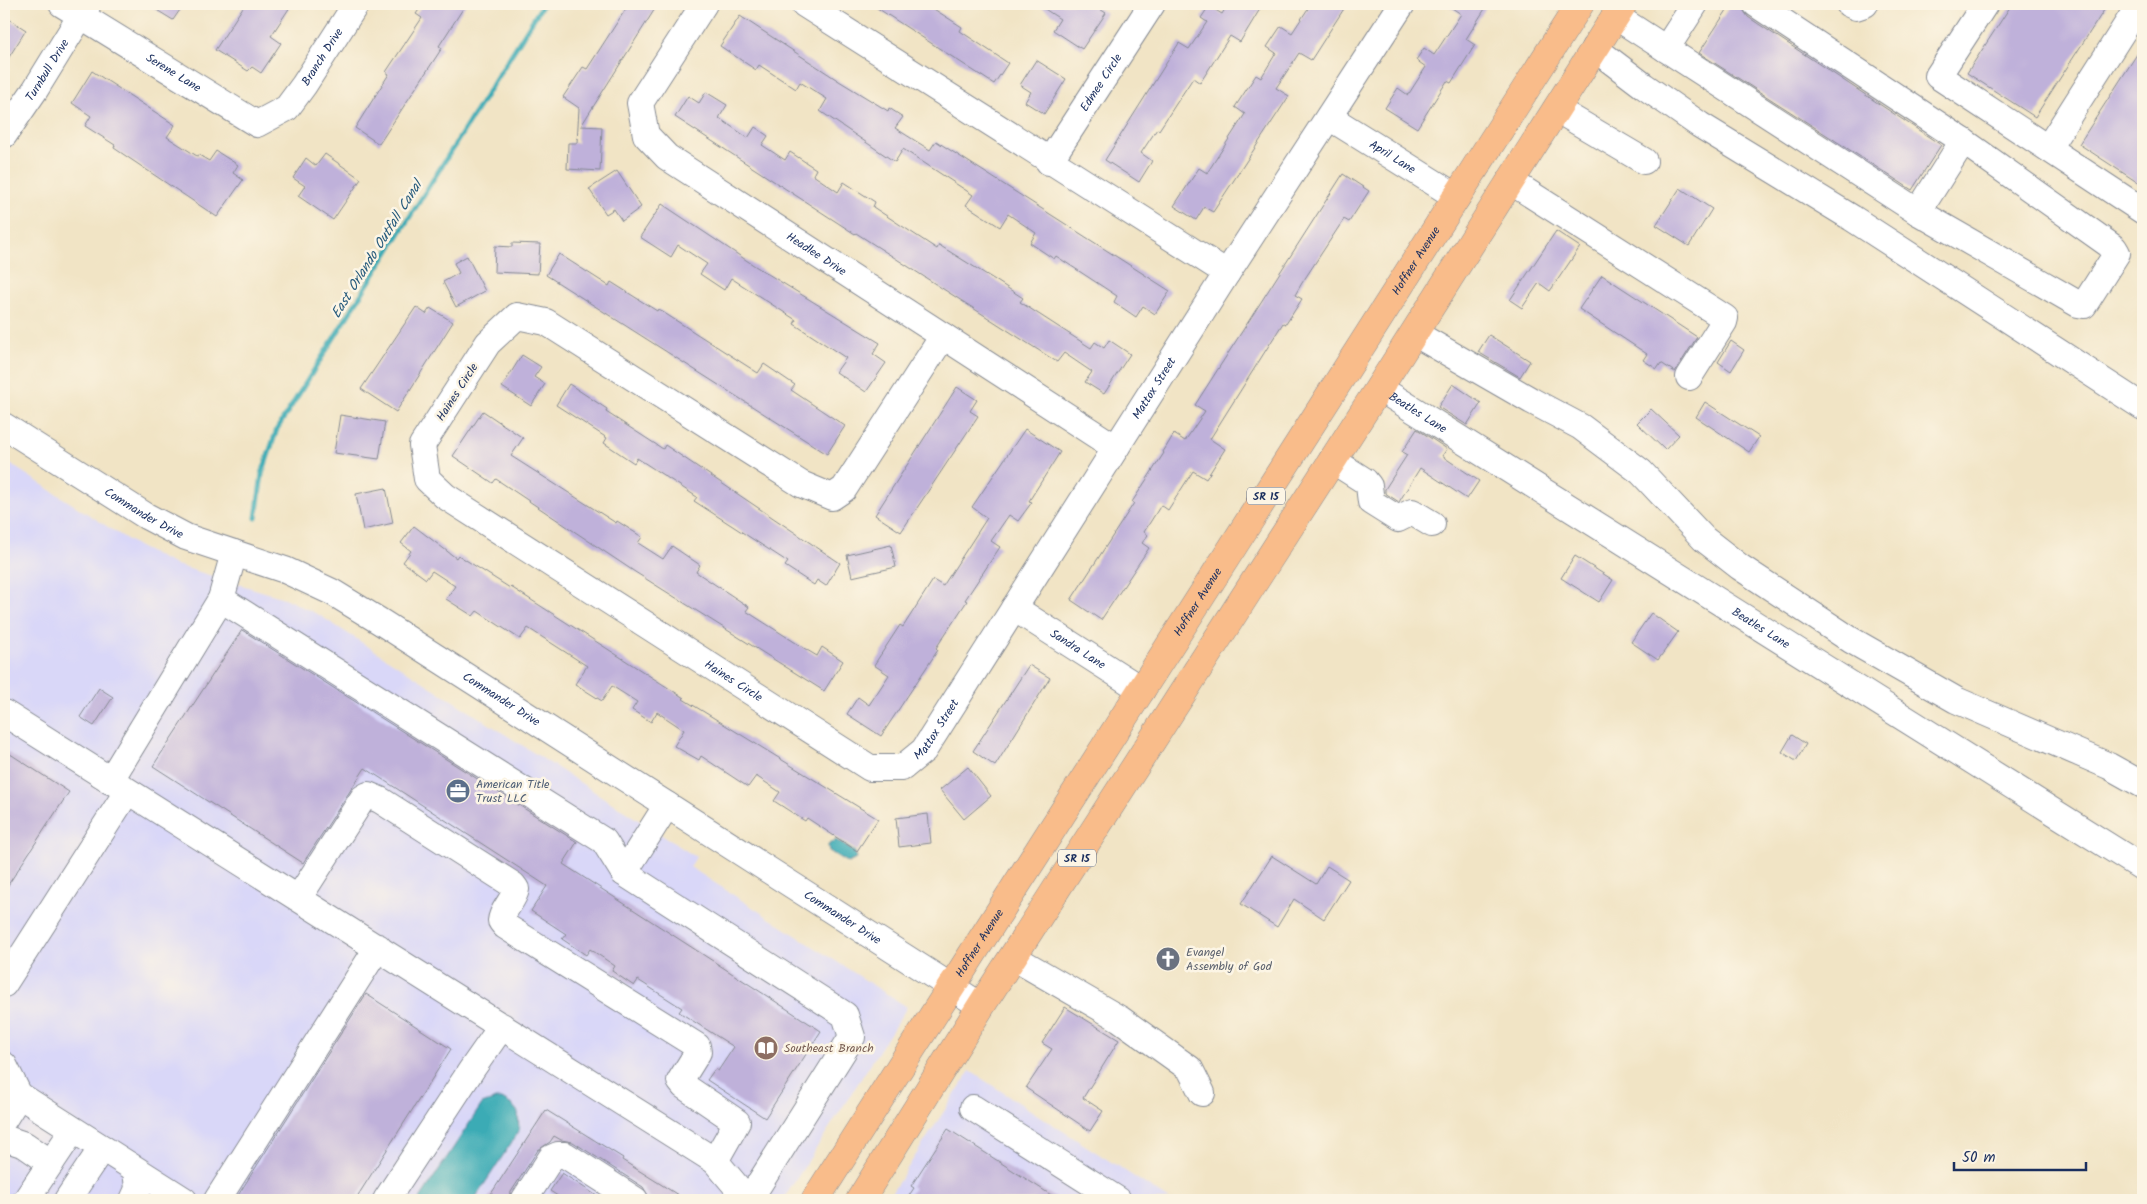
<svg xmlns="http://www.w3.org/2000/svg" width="2147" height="1204" viewBox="0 0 2147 1204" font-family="Kalam,sans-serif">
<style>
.built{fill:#d9d7f8}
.water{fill:#3aabb5;stroke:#2a6d8a}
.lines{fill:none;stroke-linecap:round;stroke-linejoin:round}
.stream{stroke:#3aabb5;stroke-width:5}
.building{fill:#bfb1da}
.minor-casing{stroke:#868a92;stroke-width:28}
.major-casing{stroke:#868a92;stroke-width:29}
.minor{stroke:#fff;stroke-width:26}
.major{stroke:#f9bc8a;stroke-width:28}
.labels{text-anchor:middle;stroke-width:5;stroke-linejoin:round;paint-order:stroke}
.shield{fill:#fcf5e5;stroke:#5e6a86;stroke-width:1}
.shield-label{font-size:11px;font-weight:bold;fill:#1b2f5e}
.street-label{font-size:12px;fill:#1b2f5e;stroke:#fcf5e5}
.service-label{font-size:12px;fill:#4e5e75;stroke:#fcf5e5;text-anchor:start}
.worship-label{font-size:12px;fill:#5b616d;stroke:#fcf5e5;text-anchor:start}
.education-label{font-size:12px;fill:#785e54;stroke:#fcf5e5;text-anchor:start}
.water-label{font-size:14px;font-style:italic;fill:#265a7c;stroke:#fcf5e5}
</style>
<rect width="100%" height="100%" fill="#fcf5e5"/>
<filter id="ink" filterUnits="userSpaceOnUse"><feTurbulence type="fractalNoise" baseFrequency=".02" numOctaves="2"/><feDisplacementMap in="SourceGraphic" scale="10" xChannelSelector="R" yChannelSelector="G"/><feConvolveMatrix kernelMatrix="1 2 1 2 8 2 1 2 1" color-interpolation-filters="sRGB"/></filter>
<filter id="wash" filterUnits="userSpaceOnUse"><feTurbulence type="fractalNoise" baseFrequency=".0096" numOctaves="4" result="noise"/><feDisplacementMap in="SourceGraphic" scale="20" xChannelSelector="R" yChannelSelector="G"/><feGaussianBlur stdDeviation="1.12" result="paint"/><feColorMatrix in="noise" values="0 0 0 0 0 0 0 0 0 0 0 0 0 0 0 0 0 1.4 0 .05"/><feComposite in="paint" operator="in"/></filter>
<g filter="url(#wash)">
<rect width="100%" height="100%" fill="#f1e4c5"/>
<g class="built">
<polygon points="4,460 139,547 173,564 284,598 319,615 696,857 690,867 907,1007 783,1200 4,1200"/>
<polygon points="970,1071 1170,1200 887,1200"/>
</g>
<g class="water">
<polygon points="836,840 855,852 856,859 848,863 829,851 828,845"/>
<polygon points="496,1099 502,1099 512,1105 518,1112 519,1131 474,1200 419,1200 482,1104"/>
</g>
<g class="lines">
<polyline class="stream" points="256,518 262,474 277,429 543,4"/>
</g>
<g id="blocks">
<g class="building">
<polygon points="147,4 184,4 173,20"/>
<polygon points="245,4 292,4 271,36 281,43 261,73 252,67 248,71 215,50"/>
<polygon points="423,4 466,4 439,46 442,48 379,144 355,128 389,74 386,72 422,18 416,14"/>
<polygon points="629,4 658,4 581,126 602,127 600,171 567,169 568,143 577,143 579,108 563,97 583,67 587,69"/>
<polygon points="871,4 926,4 962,27 960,31 1008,63 994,84"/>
<polygon points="1037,4 1092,4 1106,13 1082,49 1053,30 1060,19"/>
<polygon points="1228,4 1263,4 1240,42 1230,36 1200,83 1193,78 1159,130 1157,129 1141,153 1152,161 1139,182 1105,160 1179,43 1189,49 1207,22 1201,18 1209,6 1222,14"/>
<polygon points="1311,4 1347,4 1311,60 1299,53 1276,88 1289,96 1213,212 1204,207 1196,220 1174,206 1199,168 1207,173 1245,114 1235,107 1256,75 1261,78 1276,53 1267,47 1281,26 1292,33"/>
<polygon points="1446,4 1488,4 1466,39 1475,45 1451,83 1447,81 1417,128 1385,108 1398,88 1408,95 1426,67 1416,60 1424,48 1434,55 1461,14"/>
<polygon points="1731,4 1735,4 1742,8 1748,17 1941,145 1912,190 1699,53"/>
<polygon points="2012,4 2108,4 2035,117 1967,73"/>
<polygon points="4,16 26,30 4,65"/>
<polygon points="740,16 839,81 888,111 889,108 903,117 895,128 930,150 936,141 1170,291 1155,314 1143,306 1136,317 1114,302 1117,296 1056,256 1054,259 1030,243 1036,233 1008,214 1000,227 966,205 973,195 903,149 895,162 820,111 827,99 800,82 796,89 759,65 756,70 720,46"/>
<polygon points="2143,45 2143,186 2079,144"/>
<polygon points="1036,60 1066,79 1044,114 1025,102 1031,92 1020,85"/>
<polygon points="92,71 175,125 167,137 197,156 199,155 209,161 216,151 238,165 233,173 243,180 217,217 114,148 115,145 85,126 91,116 72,103"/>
<polygon points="706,92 727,105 719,118 748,138 755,127 768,136 762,145 785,160 790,152 816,169 813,175 838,192 844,182 875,202 873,207 937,249 939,245 992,278 1023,298 1020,302 1091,348 1095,342 1104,348 1109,340 1130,354 1104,394 1085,382 1092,372 1064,353 1057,362 856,233 855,234 675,117 688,96 699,103"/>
<polygon points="325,154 361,179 333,220 298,196 305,186 293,178 306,158 316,166"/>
<polygon points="617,171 641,207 622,221 614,209 606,214 589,189"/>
<polygon points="1343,174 1369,191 1349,222 1344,219 1302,283 1295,295 1302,299 1286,324 1283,323 1210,439 1225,449 1206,479 1193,471 1168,510 1161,505 1144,532 1148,535 1142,543 1149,548 1101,620 1071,600 1134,503 1132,502 1164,453 1163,452 1174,434 1185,441 1205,411 1195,405"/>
<polygon points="1680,188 1712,209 1689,246 1656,225"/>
<polygon points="662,204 755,266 880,343 873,354 886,363 866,392 836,372 846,358 794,324 796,320 731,278 724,290 700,274 707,264 678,245 671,257 640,237"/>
<polygon points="1556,231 1580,247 1550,291 1539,283 1522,308 1510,300"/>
<polygon points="512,243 540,244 538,274 494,272 495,246 512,247"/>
<polygon points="559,254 609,286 611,282 657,311 658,309 758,373 764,364 795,385 791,390 845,426 827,454 546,275"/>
<polygon points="467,256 485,291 456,307 443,282 459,273 454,263"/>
<polygon points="1602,275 1697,337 1675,372 1661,363 1657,369 1643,360 1647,354 1579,309"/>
<polygon points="416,307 426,314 430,308 453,322 396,412 361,389"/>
<polygon points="1489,335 1530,361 1520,377 1478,352"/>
<polygon points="1731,341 1744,350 1731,371 1718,362"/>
<polygon points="522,355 541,367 534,377 545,384 531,406 502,387"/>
<polygon points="569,384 607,409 606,412 663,449 665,445 840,563 826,586 817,580 814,585 785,566 788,562 694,501 697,497 637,458 634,463 604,443 607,438 556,405"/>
<polygon points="1453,384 1481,403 1467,425 1438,407"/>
<polygon points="957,387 977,400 970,411 978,416 901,532 875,515"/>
<polygon points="1705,402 1759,437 1749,452 1696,417"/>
<polygon points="1651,409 1679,435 1665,450 1637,423"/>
<polygon points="483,411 523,438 511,456 616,523 617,521 642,537 638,543 663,559 672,546 700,565 696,572 749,607 746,611 807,650 817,656 822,647 843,661 824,691 635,572 496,479 493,483 453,456"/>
<polygon points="340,415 385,422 379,459 334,453"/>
<polygon points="1025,429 1060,452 1029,501 1032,502 1018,521 1009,515 991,541 1000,547 965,600 967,601 936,648 938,650 881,736 847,714 858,697 869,705 889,675 874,665 900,625 903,627 933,580 943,586 987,518 972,507"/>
<polygon points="1417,429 1447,449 1442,456 1479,481 1467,499 1420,468 1399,502 1385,493 1385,489 1407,455 1402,452"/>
<polygon points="386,488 393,523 363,530 356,494"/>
<polygon points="414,526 456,558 458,555 510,588 511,587 684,698 683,699 878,819 857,851 807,818 805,821 774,801 780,792 756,776 748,787 701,756 699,760 674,746 684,730 657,712 651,722 632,710 637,702 612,686 602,701 575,684 587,666 528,628 520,639 477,611 473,616 446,599 455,586 432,571 426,579 403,562 411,551 401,543"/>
<polygon points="891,545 896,567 852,577 847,555"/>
<polygon points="1575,556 1613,580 1599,602 1561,578"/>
<polygon points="1651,613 1678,632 1658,660 1631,642"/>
<polygon points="242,630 577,842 563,864 821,1031 765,1118 707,1080 715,1069 718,1071 734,1047 679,1012 682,1008 638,980 634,986 612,971 615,966 590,949 586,955 562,939 566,934 531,911 547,886 365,768 303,863 153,766"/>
<polygon points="1029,665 1050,678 995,766 973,751"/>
<polygon points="99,688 113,697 94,726 80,717"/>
<polygon points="1792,735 1806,744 1796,761 1782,752"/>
<polygon points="4,750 69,792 4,891"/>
<polygon points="968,767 991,796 964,819 940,790"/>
<polygon points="928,814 931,843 899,847 896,818"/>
<polygon points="1272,856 1316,884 1327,866 1349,880 1324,919 1294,899 1277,927 1241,904"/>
<polygon points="366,994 451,1049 355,1200 241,1200 237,1197"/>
<polygon points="1065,1007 1119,1040 1083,1098 1103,1111 1090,1131 1026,1088 1052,1049 1042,1043"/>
<polygon points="546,1110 623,1158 622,1160 686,1200 655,1200 649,1197 643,1187 573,1142 561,1140 554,1136 550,1142 538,1150 511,1192 509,1200 487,1200"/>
<polygon points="948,1129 1059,1200 906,1200 914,1188 911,1186"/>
<polygon points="562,1173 603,1200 564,1200 550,1191"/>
</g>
</g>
</g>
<g filter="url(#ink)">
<use href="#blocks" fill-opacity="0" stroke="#868a92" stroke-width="1"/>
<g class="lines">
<defs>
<g id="minor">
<path id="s1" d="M 62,4 L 257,124 L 287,108 L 304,85 L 356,4"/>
<path id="s2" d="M 704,4 L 640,103 L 646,135 L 667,157 L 1116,448"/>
<polyline points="804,4 1227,273"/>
<polyline points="1849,4 1856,7 1865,4"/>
<polyline points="1985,4 1938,76 2143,211"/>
<polyline points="1615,16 1918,212 2078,304 2084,305 2117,253 2114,248 1963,141 1756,4"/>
<polyline points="1594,48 1644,86 1700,125 1852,218 2143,407"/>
<polyline points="1666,49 1695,4"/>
<polyline points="1556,109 1644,161"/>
<path id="s3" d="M 1329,117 L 1457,197"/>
<path id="s4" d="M 4,135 L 35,90 L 88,4"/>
<polyline points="2048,148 2140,4"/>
<path id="s5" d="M 1049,162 L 1152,4"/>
<polyline points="1510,181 1725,318 1724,322 1689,377"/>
<polyline points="1918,212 1963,141"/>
<polyline points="1414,333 1532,401 1581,427 1641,472 1704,539 1740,567 1851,640 1956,700 2109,766 2143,785"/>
<path id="s6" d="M 943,336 L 844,489 L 832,497 L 801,484 L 546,322 L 517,316 L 488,343 L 422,445 L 427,479 L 445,496 L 870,768 L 902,768 L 924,750 L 1227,273 L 1402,4"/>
<path id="s7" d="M 1379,388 L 2143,868"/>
<path id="s8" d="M 4,426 L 146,516 L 186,537 L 285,570 L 332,592 L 381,622 L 981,1006"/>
<polyline points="1332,460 1365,481 1369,486 1371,502 1398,519 1412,512 1432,524"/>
<polyline points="221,599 604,841 624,873 845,1015 852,1037 749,1200"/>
<path id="s9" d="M 1014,608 L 1142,690"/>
<polyline points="4,713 715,1161 748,1200"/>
<polyline points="110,781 221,599 234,553"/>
<polyline points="624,873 667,805"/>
<path d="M 297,897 L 305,888 L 363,798 L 368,795 L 380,800 L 513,885 L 516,889 C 514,901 502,909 501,921 L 505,926 L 697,1046 L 698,1052 L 680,1081 L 684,1086 L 737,1122 L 715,1161"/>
<polyline points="1013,957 1120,1019 1190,1069 1202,1093"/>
<polyline points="4,984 127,792"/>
<polyline points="4,1065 19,1095 184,1200"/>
<polyline points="973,1108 1118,1200"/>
<polyline points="4,1119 19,1095"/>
<polyline points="4,1138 25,1145 51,1163"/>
<polyline points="26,1200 73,1130"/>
<polyline points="67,1200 102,1148"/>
<polyline points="133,1200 138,1189 136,1170"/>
<polyline points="217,1200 378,947"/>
<polyline points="386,1200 472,1069 502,1026"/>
<polyline points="524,1200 551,1158 558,1155 565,1155 635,1200"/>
</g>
<g id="major">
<path id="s10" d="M 815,1200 L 1580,4"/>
<polyline points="860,1200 981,1006 1379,388 1623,4"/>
</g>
</defs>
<use href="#minor" class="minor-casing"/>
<use href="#major" class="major-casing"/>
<use href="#minor" class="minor"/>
<use href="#major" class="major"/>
</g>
</g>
<defs>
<symbol id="office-disc" viewBox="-11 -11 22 22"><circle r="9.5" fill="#5c6f8a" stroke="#fcf5e5"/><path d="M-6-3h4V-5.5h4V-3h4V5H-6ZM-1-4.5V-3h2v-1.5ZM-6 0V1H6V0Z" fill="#fff"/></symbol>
<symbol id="church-disc" viewBox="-11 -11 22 22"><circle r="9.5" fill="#6b7280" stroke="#fcf5e5"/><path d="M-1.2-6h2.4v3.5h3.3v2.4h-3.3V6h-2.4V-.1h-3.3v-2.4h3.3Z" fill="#fff"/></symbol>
<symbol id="library-disc" viewBox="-11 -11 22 22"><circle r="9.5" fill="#8d6e63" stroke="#fcf5e5"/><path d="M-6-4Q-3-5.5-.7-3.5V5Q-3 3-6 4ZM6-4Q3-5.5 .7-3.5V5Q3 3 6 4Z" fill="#fff"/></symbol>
</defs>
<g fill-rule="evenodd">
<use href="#office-disc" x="444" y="777" width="28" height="28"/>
<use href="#church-disc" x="1154" y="945" width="28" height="28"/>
<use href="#library-disc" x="752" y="1034" width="28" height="28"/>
</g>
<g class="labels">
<g class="shield">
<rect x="1247" y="487.5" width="38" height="17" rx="4"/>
<rect x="1058" y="849.5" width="38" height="17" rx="4"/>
</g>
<g class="shield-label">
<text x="1266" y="500">SR 15</text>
<text x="1077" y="862">SR 15</text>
</g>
<g class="street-label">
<text dy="4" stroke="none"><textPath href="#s1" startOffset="325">Branch Drive</textPath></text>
<text dy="4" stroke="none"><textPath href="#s4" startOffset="78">Turnbull Drive</textPath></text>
<text dy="4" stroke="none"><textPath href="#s1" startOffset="131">Serene Lane</textPath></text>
<text dy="4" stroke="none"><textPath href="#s5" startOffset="95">Edmee Circle</textPath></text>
<text dy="4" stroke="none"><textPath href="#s3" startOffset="75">April Lane</textPath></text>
<text dy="4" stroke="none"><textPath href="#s2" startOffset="359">Headlee Drive</textPath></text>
<text dy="4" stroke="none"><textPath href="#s10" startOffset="1115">Hoffner Avenue</textPath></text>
<text dy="4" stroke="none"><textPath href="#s6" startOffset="1776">Mattox Street</textPath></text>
<text transform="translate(457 392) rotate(-57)" y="4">Haines Circle</text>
<text dy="4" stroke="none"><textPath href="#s7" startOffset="46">Beatles Lane</textPath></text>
<text dy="4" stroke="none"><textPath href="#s8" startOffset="165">Commander Drive</textPath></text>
<text dy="4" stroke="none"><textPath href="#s10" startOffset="710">Hoffner Avenue</textPath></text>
<text dy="4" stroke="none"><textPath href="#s7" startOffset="451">Beatles Lane</textPath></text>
<text dy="4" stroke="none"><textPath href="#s9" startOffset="76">Sandra Lane</textPath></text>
<text dy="4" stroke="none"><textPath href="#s6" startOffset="1125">Haines Circle</textPath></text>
<text dy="4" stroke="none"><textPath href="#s8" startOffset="570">Commander Drive</textPath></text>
<text dy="4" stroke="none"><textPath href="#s6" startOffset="1371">Mattox Street</textPath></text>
<text dy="4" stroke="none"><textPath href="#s8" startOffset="975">Commander Drive</textPath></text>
<text dy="4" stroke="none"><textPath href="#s10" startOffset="305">Hoffner Avenue</textPath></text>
</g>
<g class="service-label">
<text x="476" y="788">American Title<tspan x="476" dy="14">Trust LLC</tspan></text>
</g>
<g class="worship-label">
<text x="1186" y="956">Evangel<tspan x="1186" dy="14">Assembly of God</tspan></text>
</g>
<g class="education-label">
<text x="784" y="1052">Southeast Branch</text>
</g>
<g class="water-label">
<text transform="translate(376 249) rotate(-58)" y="5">East Orlando Outfall Canal</text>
</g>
</g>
<rect width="2147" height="1204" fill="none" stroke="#fcf5e5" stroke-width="20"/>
<path d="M1954 1162v8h132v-8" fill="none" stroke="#1b2f5e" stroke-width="2.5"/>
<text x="1962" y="1162" font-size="15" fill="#1b2f5e" stroke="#fcf5e5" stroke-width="4" paint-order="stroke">50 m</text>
</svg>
